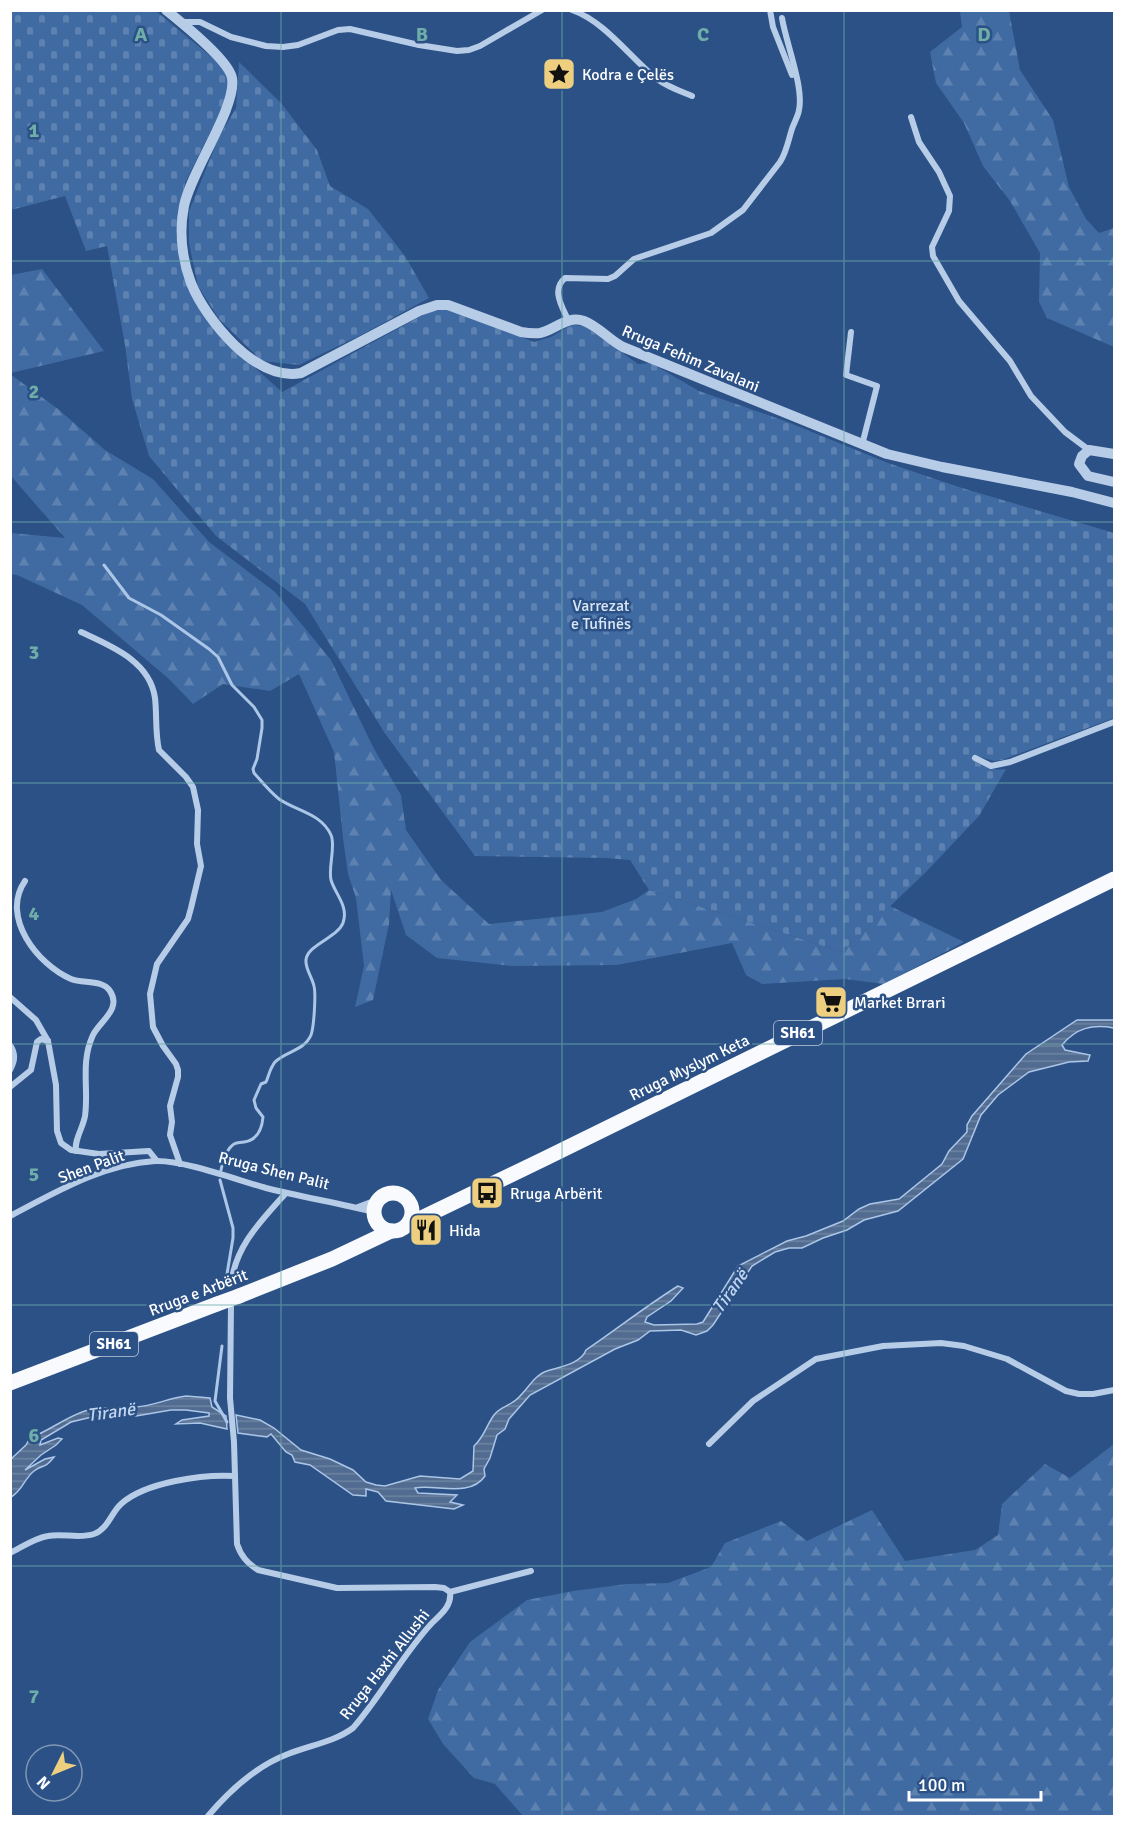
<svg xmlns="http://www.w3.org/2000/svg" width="1125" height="1827" viewBox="0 0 1125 1827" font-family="Signika,sans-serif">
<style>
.forest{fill:url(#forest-firs)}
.cemetery{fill:url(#cemetery-stones)}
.water{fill:url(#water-rules);stroke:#acc6e7;stroke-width:1.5}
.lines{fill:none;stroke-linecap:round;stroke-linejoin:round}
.stream{stroke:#acc6e7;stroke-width:3}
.minor{stroke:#b7cce7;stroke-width:6}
.tertiary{stroke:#b7cce7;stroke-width:10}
.primary{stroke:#f8fafe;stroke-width:15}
.primary-bridge{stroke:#f8fafe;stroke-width:15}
.grid{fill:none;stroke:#6fada8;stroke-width:1.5;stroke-opacity:0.55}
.labels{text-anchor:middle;stroke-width:5;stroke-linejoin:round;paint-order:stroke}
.shield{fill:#2b5186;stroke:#bfcbdb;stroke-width:1.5}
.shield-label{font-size:15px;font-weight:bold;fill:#fff}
.poi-label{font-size:16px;fill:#fff;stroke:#2b5186;text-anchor:start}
.street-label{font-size:16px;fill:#fff;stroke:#2b5186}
.park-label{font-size:16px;fill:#dae6f6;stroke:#2b5186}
.water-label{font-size:18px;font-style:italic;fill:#c2d6ef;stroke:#2b5186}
.grid-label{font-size:20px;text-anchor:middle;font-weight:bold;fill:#6fada8;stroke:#2b5186;stroke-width:5;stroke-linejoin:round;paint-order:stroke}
</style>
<defs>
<pattern id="forest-firs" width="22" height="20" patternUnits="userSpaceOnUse" patternTransform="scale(1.5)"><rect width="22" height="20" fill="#406ba2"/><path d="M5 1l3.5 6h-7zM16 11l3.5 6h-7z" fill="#5d81b0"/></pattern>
<pattern id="cemetery-stones" width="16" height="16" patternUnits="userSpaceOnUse" patternTransform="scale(1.5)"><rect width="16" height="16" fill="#406ba2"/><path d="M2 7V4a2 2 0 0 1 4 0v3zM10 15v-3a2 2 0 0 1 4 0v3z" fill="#5d81b0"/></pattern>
<pattern id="water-rules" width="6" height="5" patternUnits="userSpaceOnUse" patternTransform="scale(1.5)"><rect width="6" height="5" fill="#526c91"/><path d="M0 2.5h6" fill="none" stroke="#6c82a2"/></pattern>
</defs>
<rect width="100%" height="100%" fill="#2b5186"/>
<g class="forest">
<polygon points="960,11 1009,11 1020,70 1053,120 1069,187 1086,219 1099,233 1114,228 1114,347 1047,318 1039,302 1040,253 1010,201 983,166 964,123 936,83 930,52 962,27"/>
<polygon points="42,269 104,351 11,373 11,275"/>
<polygon points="10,374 58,409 105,450 153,479 209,542 275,592 331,660 373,747 401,795 406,830 441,880 489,924 602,912 636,899 649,890 842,952 890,906 964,942 884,984 845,979 762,984 746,975 732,943 617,965 513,966 437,958 406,935 391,890 389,924 373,1000 355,1007 364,966 356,898 348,874 343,838 334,752 299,674 270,691 223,684 193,704 169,679 82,605 17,575 11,574 11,533 65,538 11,476"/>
<polygon points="1114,1444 1114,1816 523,1816 495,1784 474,1778 443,1744 428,1719 438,1690 470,1642 527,1600 573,1591 627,1584 668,1583 711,1567 725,1543 781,1521 807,1541 872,1510 905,1561 975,1550 998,1535 1002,1504 1045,1464 1070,1478"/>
</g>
<g class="cemetery">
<path d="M 11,11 L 156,11 L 226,69 L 228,79 L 226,100 L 185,183 L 176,236 L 188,287 L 244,358 L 282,392 L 430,311 L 450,309 L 534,342 L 551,337 L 569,326 L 575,325 L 586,327 L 638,364 L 651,363 L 699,391 L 785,421 L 888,463 L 962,488 L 1114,533 L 1114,718 L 1002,760 L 994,761 L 977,756 L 974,761 C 985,767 993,771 1006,769 L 979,816 L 925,873 L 842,952 L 649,890 L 630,860 L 605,858 L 475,856 L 384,732 L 305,604 L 216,536 L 149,456 L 132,399 L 125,345 L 107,246 L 86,251 L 65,196 L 11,210 Z"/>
<polygon points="239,62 281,103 317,150 330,186 368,209 405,256 429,298 365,333 299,365 262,361 219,319 198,286 189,243 189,211 219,137 236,108"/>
</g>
<g class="water">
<path d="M 1077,1020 L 1114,1020 L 1114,1028 C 1092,1024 1076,1028 1062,1045 L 1065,1050 L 1090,1055 L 1088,1061 L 1069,1062 L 1029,1072 L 998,1095 L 981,1115 L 963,1159 L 898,1211 L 864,1220 L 847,1230 L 823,1238 L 802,1248 L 789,1248 L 775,1252 L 752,1266 L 713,1325 L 707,1331 L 696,1335 L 681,1330 L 650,1331 L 638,1340 L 615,1349 L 530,1395 L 509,1419 L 505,1429 L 497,1435 L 490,1458 L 484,1469 L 485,1476 C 470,1498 436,1484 415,1488 L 418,1493 L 457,1495 L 450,1502 L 463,1505 L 454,1509 L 386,1501 L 378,1492 L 366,1489 L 366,1496 L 353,1495 L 310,1465 L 295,1462 L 292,1455 L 286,1452 L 271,1434 L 267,1437 L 238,1433 L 236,1415 L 260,1420 L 274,1428 L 301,1450 L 330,1459 L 353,1470 L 366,1482 L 376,1485 L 385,1486 L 420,1476 L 460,1479 L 473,1471 L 474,1446 C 484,1437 486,1426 494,1415 C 499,1408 506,1407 513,1402 C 524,1396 533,1375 547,1371 C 559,1367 581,1364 586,1350 C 617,1329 646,1306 678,1286 L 683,1288 L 671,1301 L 647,1317 L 645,1322 L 654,1325 L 697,1324 L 703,1322 L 738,1266 L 787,1241 L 806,1236 L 843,1221 L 859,1209 L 870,1204 L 899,1199 L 942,1164 L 949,1151 L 967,1132 L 967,1125 L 972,1116 L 1026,1054 Z"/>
<path d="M 186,1396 L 210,1398 L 212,1407 L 226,1416 L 227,1429 L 200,1423 L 176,1424 L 182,1420 L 209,1416 L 209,1413 L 186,1410 L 171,1410 L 136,1416 L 113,1414 L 96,1416 L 71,1422 L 41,1440 L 40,1445 L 58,1438 L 62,1439 L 56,1445 L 41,1455 L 25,1470 L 45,1459 L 54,1457 C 44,1470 43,1464 34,1471 C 24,1479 22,1491 11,1497 L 11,1459 L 26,1445 L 30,1438 C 49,1431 66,1417 85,1411 C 102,1406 119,1409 136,1407 C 153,1406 169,1398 186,1396 Z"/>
</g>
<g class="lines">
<g class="stream">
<path d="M 104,565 L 129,598 L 161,615 L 209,649 L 218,657 L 232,685 L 254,707 L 262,720 L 262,728 L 257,759 L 253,769 L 254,773 C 262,782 270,792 279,799 C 296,811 321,813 331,835 C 336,846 328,867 331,880 C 335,894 349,906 343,923 C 337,938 307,945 306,960 C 305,968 312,977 314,986 C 316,994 314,1027 311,1035 C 304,1051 286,1051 275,1062 C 270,1068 269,1075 266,1082 L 261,1084 L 254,1100 L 256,1108 L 263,1117 C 262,1129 257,1140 244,1142 C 239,1143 238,1142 234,1144 C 226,1149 223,1161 221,1170"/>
<polyline points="220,1180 233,1228 233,1238 227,1274"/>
<polyline points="222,1346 215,1401 227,1422"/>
</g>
<g class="minor">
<path d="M 572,10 C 606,22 630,58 657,79 C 668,87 680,91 692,96"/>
<polyline points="770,10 773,27 792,75"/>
<polyline points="182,22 200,22 231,37 266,46 283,47 298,45 338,30 350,29 419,45 457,51 469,50 480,46 542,10"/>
<polyline points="911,117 919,142 939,172 950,196 949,211 932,247 933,256 959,301 1010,361 1031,396 1065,432 1089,450"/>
<path d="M 568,320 C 562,306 551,290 565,278 L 608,279 L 615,276 L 634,259 L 711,233 L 743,210 L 780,162 C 786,153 788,142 791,132 C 793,124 798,117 799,110 C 804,87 786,43 782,18"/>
<polyline points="851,332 846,375 877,386 862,445"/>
<path d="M 81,632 C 111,646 150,661 155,698 C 157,715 155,733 159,750 L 186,777 L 193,787 L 198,810 L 197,844 L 201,866 L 191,908 L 188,919 L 157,964 L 150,994 L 153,1027 L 163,1046 L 176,1064 L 178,1070 L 178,1077 L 170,1106 L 172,1122 L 170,1135 L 180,1164"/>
<polyline points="975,758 991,766 1010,762 1114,722"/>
<path d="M 25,881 C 0,917 38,965 71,979 C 83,984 102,979 110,991 C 122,1009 100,1021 93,1035 C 80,1063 89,1088 85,1116 C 83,1128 74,1140 76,1151"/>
<polyline points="10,997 36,1020 48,1041 56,1085 57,1131 61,1143 71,1150 99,1154 149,1151 157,1161"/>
<path d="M 10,1045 C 16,1054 15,1061 10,1070"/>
<polyline points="10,1087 31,1070 37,1042 41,1039 48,1041"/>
<polyline points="358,1207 379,1199"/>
<path d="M 10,1216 C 56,1192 103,1164 155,1161 C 184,1160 237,1180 266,1188 C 302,1197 338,1203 374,1212"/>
<path d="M 231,1285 C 235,1246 261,1221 286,1193"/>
<path d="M 231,1304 L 230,1398 L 234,1442 L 237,1544 C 241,1556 247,1563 258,1570 L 337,1588 L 435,1587 L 444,1588 L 450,1592 L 531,1571"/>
<polyline points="709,1444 753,1401 816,1359 883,1346 941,1343 964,1346 1007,1359 1066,1391 1079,1394 1093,1394 1114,1390"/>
<path d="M 10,1553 C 22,1547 35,1538 48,1536 C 63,1533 79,1539 94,1534 C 108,1529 111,1513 121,1504 C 145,1482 204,1474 235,1476"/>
<path d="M 208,1816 C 230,1790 256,1766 288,1754 C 311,1745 334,1742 353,1728 C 382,1695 402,1655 432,1623 C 441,1614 452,1606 450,1592"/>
</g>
<g class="tertiary">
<path d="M 166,10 C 182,23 229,60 232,78 C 237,107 191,171 184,206 C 179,231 182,259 191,283 C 206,320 256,382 301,373 L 419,311 L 437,305 L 448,305 L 521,332 C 527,333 533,334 540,333 C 555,330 567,315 584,321 C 598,326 609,340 623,347 L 887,454 L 942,467 L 1072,492 L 1114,503"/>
<polyline points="1114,454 1089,450 1082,456 1079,464 1088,476 1114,482"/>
</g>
<g class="primary">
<circle cx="393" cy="1212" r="19"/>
<polyline points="409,1224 546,1158 1114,879"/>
<polyline points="239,1296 332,1259 391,1231"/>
<polyline points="10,1383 217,1304"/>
</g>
<polyline class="primary-bridge" points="217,1304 239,1296"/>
</g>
<path class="grid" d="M 281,10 L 281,1816M 562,10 L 562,1816M 844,10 L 844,1816M 10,261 L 1114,261M 10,522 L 1114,522M 10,783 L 1114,783M 10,1044 L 1114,1044M 10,1305 L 1114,1305M 10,1566 L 1114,1566"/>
<defs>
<symbol id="sight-square" viewBox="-11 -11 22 22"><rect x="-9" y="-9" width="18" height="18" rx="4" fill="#edcf7f" stroke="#2b5186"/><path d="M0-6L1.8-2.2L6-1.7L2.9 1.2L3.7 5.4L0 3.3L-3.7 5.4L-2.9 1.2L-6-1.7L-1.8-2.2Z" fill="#111"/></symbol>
<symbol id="supermarket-square" viewBox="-11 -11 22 22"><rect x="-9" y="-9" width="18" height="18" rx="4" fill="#edcf7f" stroke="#2b5186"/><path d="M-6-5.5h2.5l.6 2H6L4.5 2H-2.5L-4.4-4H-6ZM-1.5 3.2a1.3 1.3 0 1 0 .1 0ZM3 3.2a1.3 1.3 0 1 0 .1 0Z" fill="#111"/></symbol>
<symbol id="bus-square" viewBox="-11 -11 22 22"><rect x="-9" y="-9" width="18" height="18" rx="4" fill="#edcf7f" stroke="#2b5186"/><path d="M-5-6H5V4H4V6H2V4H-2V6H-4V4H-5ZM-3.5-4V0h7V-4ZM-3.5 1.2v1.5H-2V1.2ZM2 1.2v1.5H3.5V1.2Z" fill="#111"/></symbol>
<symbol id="restaurant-square" viewBox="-11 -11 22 22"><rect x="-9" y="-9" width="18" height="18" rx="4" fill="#edcf7f" stroke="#2b5186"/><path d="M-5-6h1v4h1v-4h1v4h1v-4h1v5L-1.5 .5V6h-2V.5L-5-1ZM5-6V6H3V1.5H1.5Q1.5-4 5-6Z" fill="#111"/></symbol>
</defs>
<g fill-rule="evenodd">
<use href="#sight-square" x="540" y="55" width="38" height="38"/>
<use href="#supermarket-square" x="812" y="983" width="38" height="38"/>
<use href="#bus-square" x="468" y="1174" width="38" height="38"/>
<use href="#restaurant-square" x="407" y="1211" width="38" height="38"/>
</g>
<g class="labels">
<g class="shield">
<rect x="774" y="1021" width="48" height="24" rx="4.5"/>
<rect x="90" y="1332" width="48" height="24" rx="4.5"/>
</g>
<g class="shield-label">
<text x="798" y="1038">SH61</text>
<text x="114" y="1349">SH61</text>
</g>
<g class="poi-label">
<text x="582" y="80">Kodra e Çelës</text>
<text x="854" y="1008">Market Brrari</text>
<text x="510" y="1199">Rruga Arbërit</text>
<text x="449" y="1236">Hida</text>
</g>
<g class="street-label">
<text transform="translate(691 358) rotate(23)" y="6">Rruga Fehim Zavalani</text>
<text transform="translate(689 1067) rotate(-26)" y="6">Rruga Myslym Keta</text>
<text transform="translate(91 1166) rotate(-20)" y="6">Shen Palit</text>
<text transform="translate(274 1170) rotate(14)" y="6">Rruga Shen Palit</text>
<text transform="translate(198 1292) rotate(-21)" y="6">Rruga e Arbërit</text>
<text transform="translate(384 1664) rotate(-52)" y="6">Rruga Haxhi Allushi</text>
</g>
<g class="park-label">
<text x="601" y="611">Varrezat<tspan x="601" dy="18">e Tufinës</tspan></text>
</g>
<g class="water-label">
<text transform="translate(730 1291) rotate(-55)" y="6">Tiranë</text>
<text transform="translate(111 1412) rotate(-8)" y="6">Tiranë</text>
</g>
</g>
<g class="grid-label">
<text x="141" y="41">A</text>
<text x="422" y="41">B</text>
<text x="703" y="41">C</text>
<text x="984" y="41">D</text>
<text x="34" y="137">1</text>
<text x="34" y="398">2</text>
<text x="34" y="659">3</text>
<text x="34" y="920">4</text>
<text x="34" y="1181">5</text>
<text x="34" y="1442">6</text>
<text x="34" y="1703">7</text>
</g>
<rect width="1125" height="1827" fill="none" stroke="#ffffff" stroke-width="24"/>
<g transform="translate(54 1773) rotate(227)"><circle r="28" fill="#2b5186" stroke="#8097b6" stroke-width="1.5"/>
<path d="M0-4.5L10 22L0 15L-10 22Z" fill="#edcf7f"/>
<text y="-9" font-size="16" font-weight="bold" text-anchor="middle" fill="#ffffff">N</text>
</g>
<path d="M909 1791v9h132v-9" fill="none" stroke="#ffffff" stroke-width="3"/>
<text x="918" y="1791" font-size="18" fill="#ffffff" stroke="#2b5186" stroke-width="4.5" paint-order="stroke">100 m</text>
</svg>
